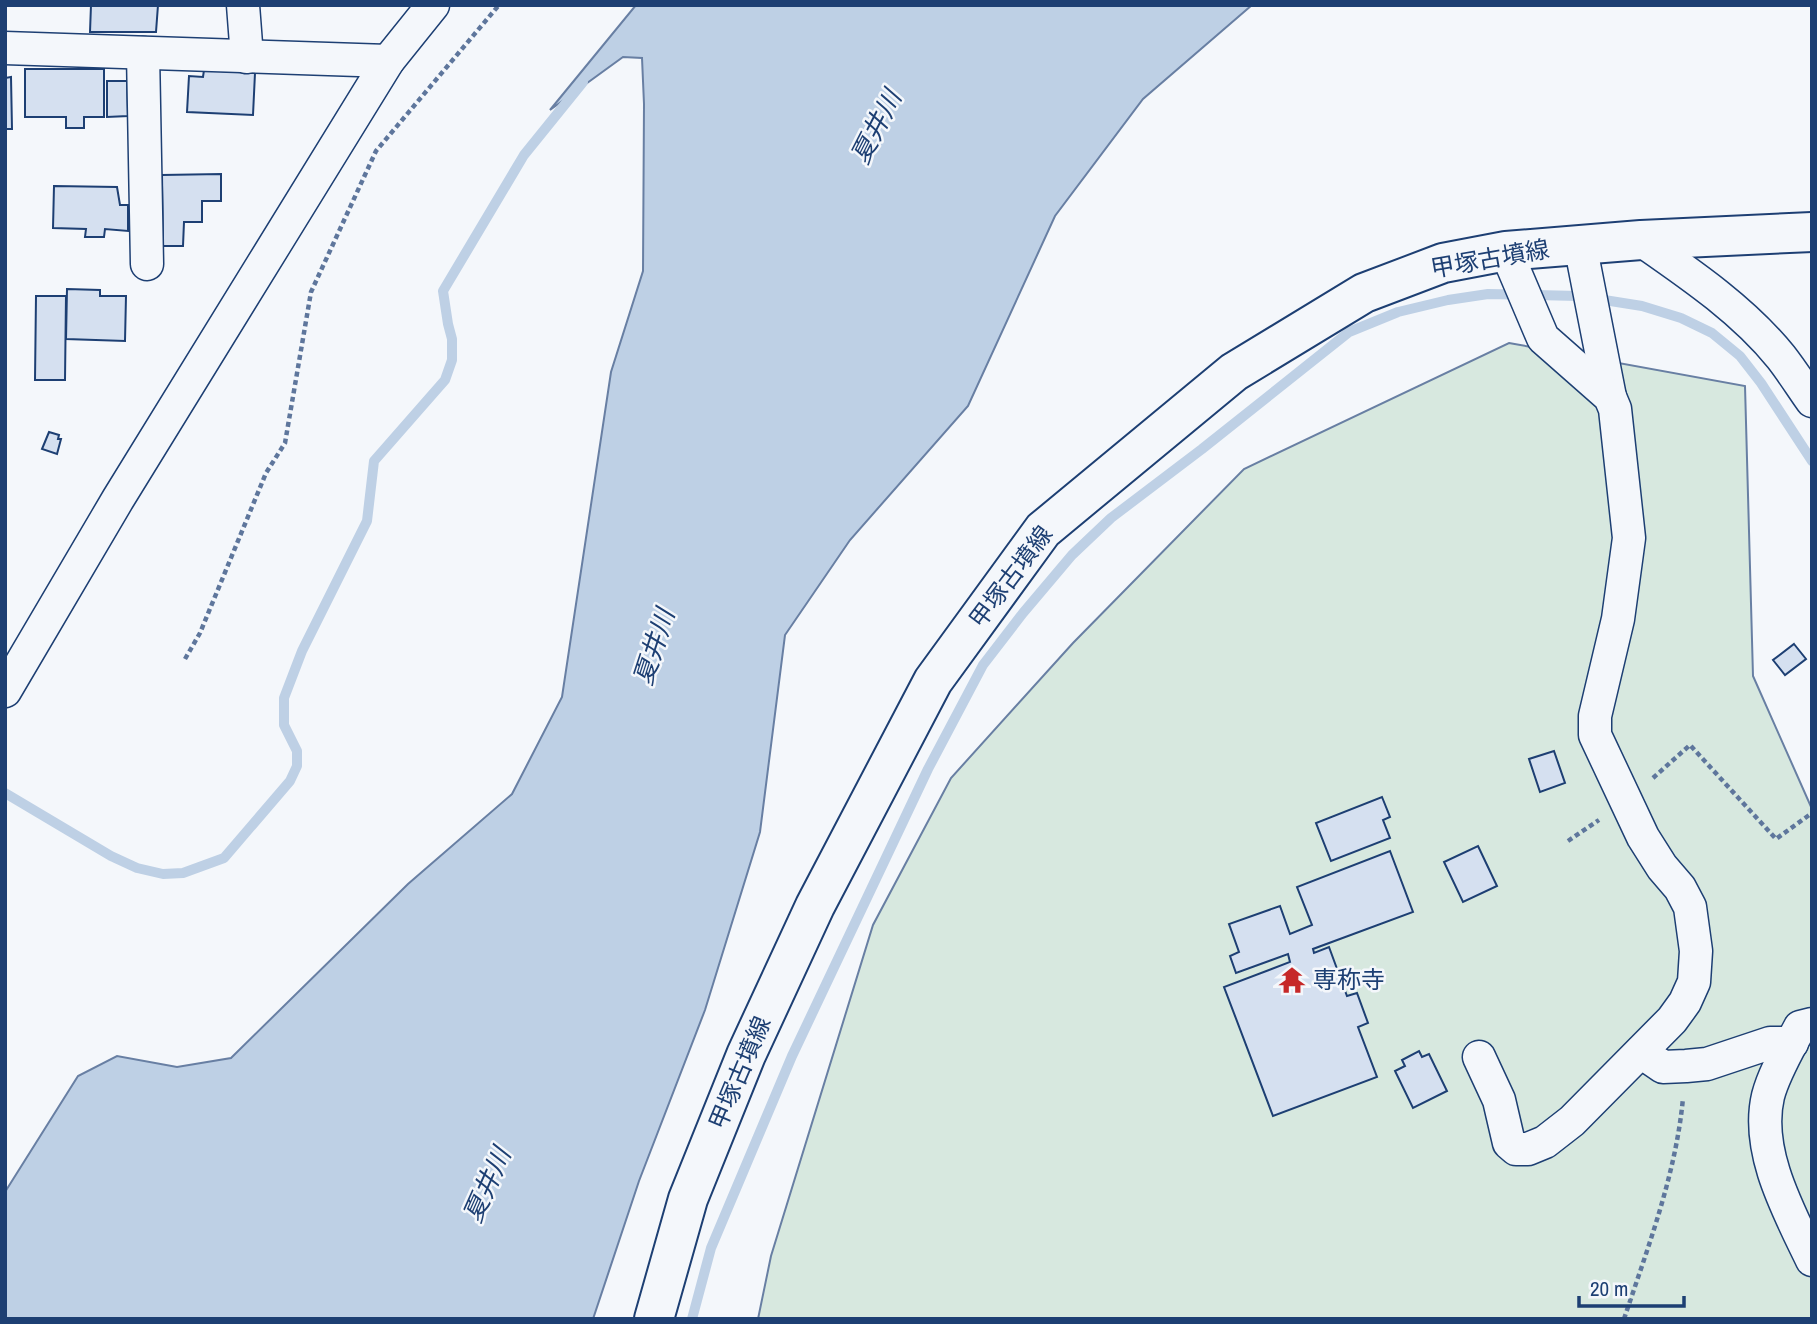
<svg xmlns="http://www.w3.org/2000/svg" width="1817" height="1324" viewBox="0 0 1817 1324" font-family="'Archivo Narrow','Noto Sans JP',sans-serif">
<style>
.green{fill:#d7e8df;stroke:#687fa3;stroke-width:2}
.water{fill:#bed0e5;stroke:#687fa3;stroke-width:2}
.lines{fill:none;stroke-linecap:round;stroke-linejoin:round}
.stream{stroke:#bed0e5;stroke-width:10}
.building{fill:#d5e0f0;stroke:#1d3f73;stroke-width:2}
.minor-casing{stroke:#1d3f73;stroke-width:35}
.secondary-casing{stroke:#1d3f73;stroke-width:42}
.path{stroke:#5e769c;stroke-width:4.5;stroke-dasharray:5 3.5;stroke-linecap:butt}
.minor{stroke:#f4f7fb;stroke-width:32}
.secondary{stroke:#f4f7fb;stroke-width:38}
.labels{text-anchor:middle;stroke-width:5;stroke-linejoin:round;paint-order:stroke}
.street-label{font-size:24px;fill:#1d3f73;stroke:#f4f7fb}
.poi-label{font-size:24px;fill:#1d3f73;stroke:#f4f7fb;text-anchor:start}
.water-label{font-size:26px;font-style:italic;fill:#1d3f73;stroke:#f4f7fb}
</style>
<rect width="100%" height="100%" fill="#f4f7fb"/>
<polygon class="green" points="1509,343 1745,386 1753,676 1812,809 1812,1319 758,1319 771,1256 873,925 951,778 1073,643 1244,469"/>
<polygon class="water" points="636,5 1252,5 1143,99 1055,216 968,406 850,540 785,635 760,832 705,1010 639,1181 593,1319 5,1319 5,1192 78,1076 117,1056 177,1067 231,1058 408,884 512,794 562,697 611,372 643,271 644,104 642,58 623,57 550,110"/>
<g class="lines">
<g class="stream">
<polyline points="5,793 111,856 137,868 163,874 183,873 224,858 290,781 297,766 297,751 284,725 284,698 302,651 367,521 374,461 445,380 452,360 452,339 448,324 443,291 524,155 583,82"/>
<polyline points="692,1319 711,1248 792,1056 928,769 983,665 1023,613 1072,555 1111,518 1202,449 1349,332 1398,312 1448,300 1488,294 1579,296 1642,306 1681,318 1712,333 1740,356 1761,383 1812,461"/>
</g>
</g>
<g class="building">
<polygon points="91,5 158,5 156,32 90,32"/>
<polygon points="25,69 104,69 104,117 84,117 84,128 66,128 66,117 25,117"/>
<polygon points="204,70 255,73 253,115 187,112 189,76 203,77"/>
<polygon points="11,77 12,129 5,129 5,78"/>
<polygon points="107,81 127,81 128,116 107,117"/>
<polygon points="221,174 221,201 202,201 202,222 184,222 183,246 163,246 162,175"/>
<polygon points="54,186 117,187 120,205 128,205 128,231 105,229 104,237 85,237 86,229 53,228"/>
<polygon points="67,289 100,290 100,296 126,296 125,341 66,339"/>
<polygon points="36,296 66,296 65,380 35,380"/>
<polygon points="49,432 59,435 58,439 61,439 57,454 42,449"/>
<polygon points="1794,644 1806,659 1785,675 1773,660"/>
<polygon points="1554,751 1565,783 1540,792 1529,759"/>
<polygon points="1382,797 1390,817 1383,820 1390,838 1331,861 1316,823"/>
<polygon points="1478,846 1497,886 1463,902 1444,862"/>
<polygon points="1390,851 1413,912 1313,949 1314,953 1329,947 1347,996 1357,993 1368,1023 1358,1027 1377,1077 1273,1116 1224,987 1290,962 1288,954 1236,973 1230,956 1239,952 1229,924 1280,906 1290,934 1312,925 1297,887"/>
<polygon points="1419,1051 1422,1057 1429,1054 1447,1091 1413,1108 1395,1071 1405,1066 1402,1060"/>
</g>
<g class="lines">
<defs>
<g id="minor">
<polyline points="243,5 247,57"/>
<polyline points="5,48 388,61"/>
<polyline points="143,53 147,264"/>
<path d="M 1641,240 C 1690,274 1743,310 1781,357 C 1792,371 1802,387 1812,401"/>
<polyline points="1580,244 1610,397"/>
<polyline points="5,691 118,499 388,61 433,5"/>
<path d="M 1812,1024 L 1800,1027 C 1789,1048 1774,1073 1768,1096 C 1755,1151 1789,1212 1812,1260"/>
<polyline points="1641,1052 1663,1067 1686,1066 1707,1064 1770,1043 1792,1043"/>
<polyline points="1479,1057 1499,1100 1509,1143 1516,1149 1528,1149 1545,1142 1572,1121 1672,1020 1685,1002 1694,982 1696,951 1690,907 1680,888 1662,867 1643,837 1595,735 1595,716 1618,619 1629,538 1615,409 1610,397 1543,338 1506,251"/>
</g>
<polyline id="secondary" points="654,1319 688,1199 746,1055 815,906 933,681 1043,530 1234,372 1364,293 1443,263 1506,251 1641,240 1812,232"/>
</defs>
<use href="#minor" class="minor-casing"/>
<use href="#secondary" class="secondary-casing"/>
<g class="path">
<polyline points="185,659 200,633 266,473 285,443 311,292 376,151 499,5"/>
<polyline points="1653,778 1690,745 1776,839 1812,813"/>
<polyline points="1568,841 1599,820"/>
<path d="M 1624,1319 C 1648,1247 1676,1174 1683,1098"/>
</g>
<use href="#minor" class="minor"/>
<use href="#secondary" class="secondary"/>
</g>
<defs>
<symbol id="temple-bare" viewBox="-9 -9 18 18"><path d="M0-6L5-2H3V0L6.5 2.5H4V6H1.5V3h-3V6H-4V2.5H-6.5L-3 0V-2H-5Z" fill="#c62828" stroke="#f4f7fb" stroke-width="2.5" paint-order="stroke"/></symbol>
</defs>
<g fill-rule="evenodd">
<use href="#temple-bare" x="1273" y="961" width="38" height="38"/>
</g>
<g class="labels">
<g class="street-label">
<text transform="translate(1490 259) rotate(-10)" y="8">甲塚古墳線</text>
<text transform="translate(1011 577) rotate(-53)" y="8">甲塚古墳線</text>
<text transform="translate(740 1073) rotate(-67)" y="8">甲塚古墳線</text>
</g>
<g class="poi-label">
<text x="1313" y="988">専称寺</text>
</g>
<g class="water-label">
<text transform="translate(876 127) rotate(-63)" y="9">夏井川</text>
<text transform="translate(654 647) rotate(-72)" y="9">夏井川</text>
<text transform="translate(487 1185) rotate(-66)" y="9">夏井川</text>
</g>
</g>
<rect width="1817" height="1324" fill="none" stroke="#1d3f73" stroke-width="14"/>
<path d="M1579 1296v10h105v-10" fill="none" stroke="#1d3f73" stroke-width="3.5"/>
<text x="1590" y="1296" font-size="21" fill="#1d3f73" stroke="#f4f7fb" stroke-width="5" paint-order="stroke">20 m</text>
</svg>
